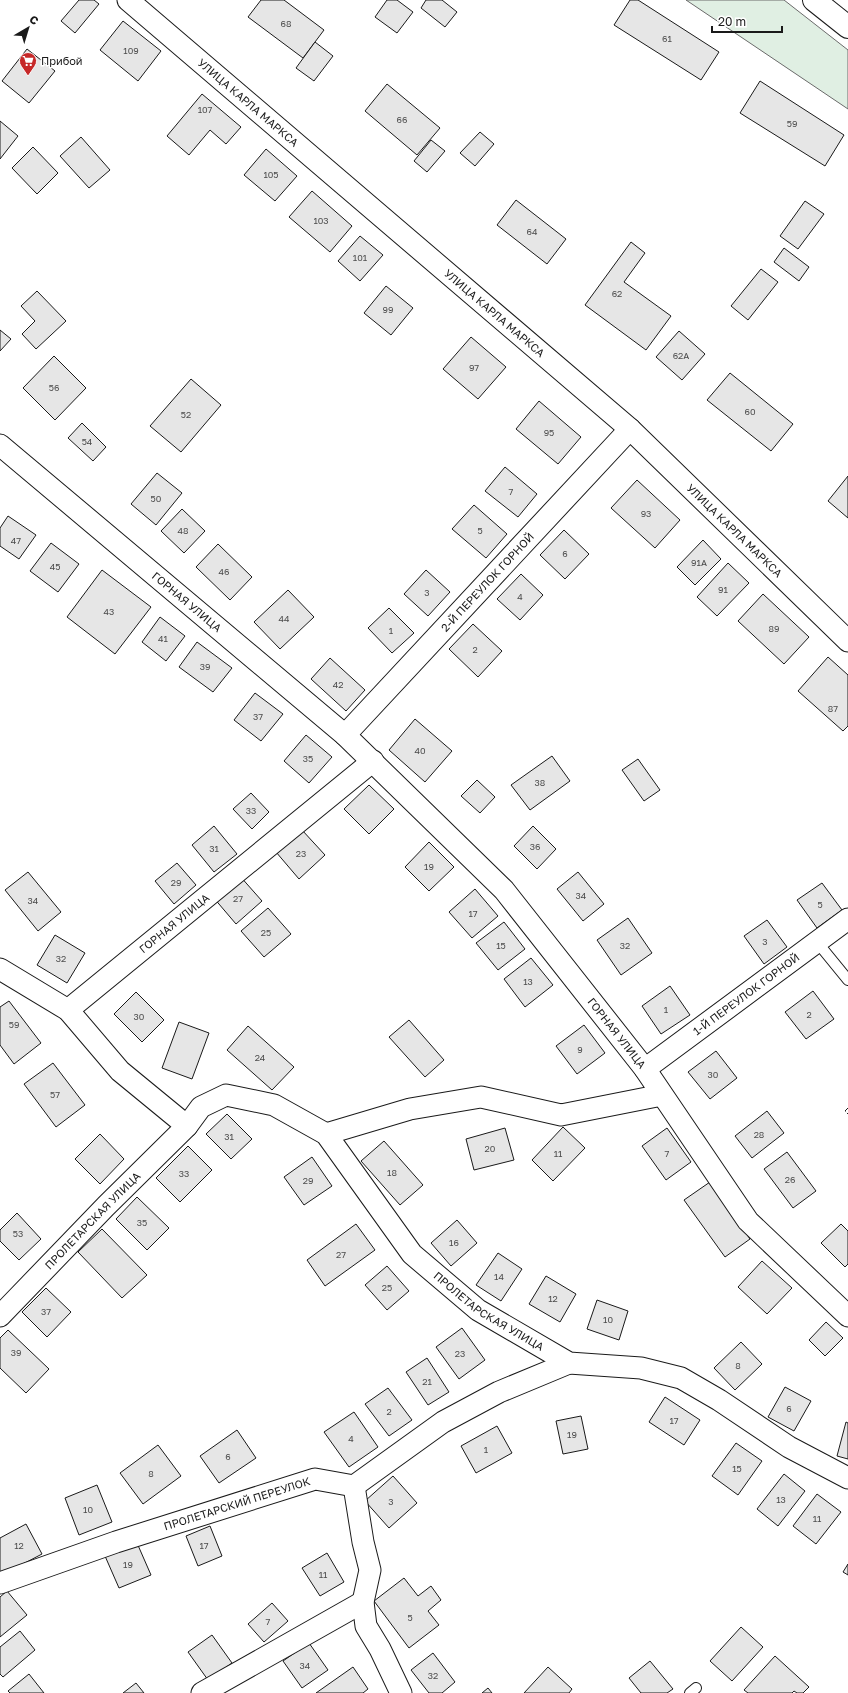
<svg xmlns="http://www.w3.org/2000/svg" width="848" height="1693" viewBox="0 0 848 1693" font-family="'Golos Text',sans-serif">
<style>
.green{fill:#e0efe3;stroke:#6a6a6a}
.building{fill:#e6e6e6;stroke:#1a1a1a}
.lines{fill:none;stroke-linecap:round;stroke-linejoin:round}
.lane-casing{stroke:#1a1a1a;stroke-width:12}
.street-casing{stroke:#1a1a1a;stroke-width:23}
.secondary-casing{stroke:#1a1a1a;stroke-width:24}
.lane{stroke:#fff;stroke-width:10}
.street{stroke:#fff;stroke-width:21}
.secondary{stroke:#fff;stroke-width:22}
.fence{stroke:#1a1a1a;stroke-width:1;stroke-dasharray:5 2;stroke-linecap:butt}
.labels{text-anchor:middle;stroke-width:3;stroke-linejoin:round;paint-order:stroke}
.number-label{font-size:9px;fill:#4d4d4d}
.poi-label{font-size:11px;fill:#1a1a1a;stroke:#fff;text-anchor:start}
.street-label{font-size:11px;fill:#1a1a1a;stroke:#fff}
</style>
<rect width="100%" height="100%" fill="#fff"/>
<polygon class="green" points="686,0 784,0 848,50 848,109"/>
<g class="building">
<polygon points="79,0 94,0 99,4 75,33 61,21"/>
<polygon points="261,0 284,0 324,30 303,58 248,17"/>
<polygon points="387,0 397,0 413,12 397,33 375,17"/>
<polygon points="426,0 442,0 457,12 445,27 421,8"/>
<polygon points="630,0 638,0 719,52 701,80 614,25"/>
<polygon points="123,21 161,51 138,81 100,50"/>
<polygon points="315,42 333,56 314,81 296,68"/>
<polygon points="27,49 55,71 29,103 2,81"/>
<polygon points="760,81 844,135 825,166 740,113"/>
<polygon points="387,84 440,128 417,155 365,111"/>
<polygon points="202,94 241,127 226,144 210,130 189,155 167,136"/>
<polygon points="0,121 18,136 0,159"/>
<polygon points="480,132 494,144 475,166 460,153"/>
<polygon points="81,137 110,170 89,188 60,156"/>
<polygon points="431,140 445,151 427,172 414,161"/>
<polygon points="33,147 58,173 37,194 12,168"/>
<polygon points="266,149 297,176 275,201 244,175"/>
<polygon points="312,191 352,226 330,252 289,217"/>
<polygon points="516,200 566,239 547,264 497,225"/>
<polygon points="805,201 824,214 798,249 780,236"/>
<polygon points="360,236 383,255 360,281 338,261"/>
<polygon points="631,242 645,253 624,282 671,316 646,350 585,305"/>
<polygon points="784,248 809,267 799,281 774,262"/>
<polygon points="761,269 778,282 748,320 731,306"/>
<polygon points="386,286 413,308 391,335 364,313"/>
<polygon points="37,291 66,321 36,349 22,334 35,321 21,306"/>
<polygon points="0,330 11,339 0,351"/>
<polygon points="679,331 705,354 682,380 656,357"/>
<polygon points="471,337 506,367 478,399 443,369"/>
<polygon points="54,356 86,388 55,420 23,388"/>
<polygon points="730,373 793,424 771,451 707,400"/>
<polygon points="191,379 221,405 181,452 150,426"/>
<polygon points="539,401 581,437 558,464 516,429"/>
<polygon points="82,423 106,447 93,461 68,438"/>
<polygon points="505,467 537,494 518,517 485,491"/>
<polygon points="157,473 182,493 156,525 131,504"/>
<polygon points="848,476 848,518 828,501"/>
<polygon points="637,480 680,520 655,548 611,508"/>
<polygon points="474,505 507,534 486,558 452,529"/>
<polygon points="182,509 205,531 184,553 161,531"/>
<polygon points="8,516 36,535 19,559 0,546 0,528"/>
<polygon points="564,530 589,554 565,579 540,555"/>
<polygon points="703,540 721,559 695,585 677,567"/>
<polygon points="51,543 79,564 58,592 30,571"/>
<polygon points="218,544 252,577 230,600 196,567"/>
<polygon points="728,563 749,583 717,616 697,597"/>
<polygon points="102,570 151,607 115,654 67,617"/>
<polygon points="426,570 450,592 428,616 404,594"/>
<polygon points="521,574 543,595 520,620 497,599"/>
<polygon points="288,590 314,617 280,649 254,622"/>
<polygon points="763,594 809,637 784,664 738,621"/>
<polygon points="389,608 414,633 392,653 368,628"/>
<polygon points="160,617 185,636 166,661 142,642"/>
<polygon points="473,624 502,651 478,677 449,649"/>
<polygon points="197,642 232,668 213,692 179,667"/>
<polygon points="828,657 848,675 848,726 843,731 798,691"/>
<polygon points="330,658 365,690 346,711 311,679"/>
<polygon points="255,693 283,714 261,741 234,720"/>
<polygon points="415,719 452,751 425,782 389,750"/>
<polygon points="306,735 332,757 309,783 284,761"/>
<polygon points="552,756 570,781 530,810 511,785"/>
<polygon points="638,759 660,790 644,801 622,770"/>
<polygon points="477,780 495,797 480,813 461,796"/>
<polygon points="369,785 394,809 369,834 344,809"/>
<polygon points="251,793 269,812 252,829 233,809"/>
<polygon points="214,826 237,854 214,872 192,845"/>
<polygon points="533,826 556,849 537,869 514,846"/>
<polygon points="302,830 325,855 299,879 276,852"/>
<polygon points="429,842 454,867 429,891 405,867"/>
<polygon points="177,863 196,885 174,904 155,881"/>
<polygon points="28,872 61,912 38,931 5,890"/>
<polygon points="578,872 604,904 583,921 557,889"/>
<polygon points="239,875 262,901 236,924 213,897"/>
<polygon points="822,883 842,910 817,928 797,900"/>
<polygon points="475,889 498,916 472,938 449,912"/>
<polygon points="268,908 291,934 264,957 241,931"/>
<polygon points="628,918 652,953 621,975 597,940"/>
<polygon points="767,920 787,947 764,964 744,936"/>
<polygon points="504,922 525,949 498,970 476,943"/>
<polygon points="55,935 85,953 67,983 37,965"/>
<polygon points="531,958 553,985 525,1007 504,979"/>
<polygon points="670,986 690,1015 661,1034 642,1006"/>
<polygon points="813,991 834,1019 806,1039 785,1012"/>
<polygon points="136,992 164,1020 142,1042 114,1014"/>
<polygon points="9,1001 41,1043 14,1064 0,1045 0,1007"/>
<polygon points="409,1020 444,1060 425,1077 389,1037"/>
<polygon points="179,1022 209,1033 192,1079 162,1068"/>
<polygon points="584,1025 605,1053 577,1074 556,1046"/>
<polygon points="248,1026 294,1067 272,1090 227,1050"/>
<polygon points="716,1051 737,1078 710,1099 688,1072"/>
<polygon points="53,1063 85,1105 56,1127 24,1084"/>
<polygon points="767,1111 784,1133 752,1158 735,1136"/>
<polygon points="227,1114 252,1139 231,1159 206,1134"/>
<polygon points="563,1127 585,1148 553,1181 532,1160"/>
<polygon points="505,1128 514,1160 474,1170 466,1139"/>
<polygon points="667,1128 691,1162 666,1180 642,1146"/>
<polygon points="100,1134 124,1159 100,1184 75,1159"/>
<polygon points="384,1141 423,1185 400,1205 361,1161"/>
<polygon points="188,1146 212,1170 180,1202 156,1178"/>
<polygon points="787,1152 816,1191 793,1208 764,1169"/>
<polygon points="312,1157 332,1186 304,1205 284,1177"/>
<polygon points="710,1182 750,1239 725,1257 684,1200"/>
<polygon points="137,1197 169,1228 147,1250 116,1219"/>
<polygon points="17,1213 41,1239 19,1260 0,1241 0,1230"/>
<polygon points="457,1220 477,1243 451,1266 431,1243"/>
<polygon points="356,1224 375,1250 325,1286 307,1260"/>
<polygon points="841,1224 848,1231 848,1264 845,1267 821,1243"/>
<polygon points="102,1229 147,1275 122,1298 78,1252"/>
<polygon points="498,1253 522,1269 501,1301 476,1285"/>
<polygon points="762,1261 792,1288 767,1314 738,1287"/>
<polygon points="387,1266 409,1291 387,1310 365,1285"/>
<polygon points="546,1276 576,1294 560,1322 529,1304"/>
<polygon points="46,1288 71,1312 47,1337 22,1312"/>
<polygon points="597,1300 628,1311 619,1340 587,1329"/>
<polygon points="826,1322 843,1338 825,1356 809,1340"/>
<polygon points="462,1328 485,1360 459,1379 436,1347"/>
<polygon points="8,1330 49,1369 26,1393 0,1368 0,1338"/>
<polygon points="741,1342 762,1364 735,1390 714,1368"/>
<polygon points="427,1358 449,1392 428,1405 406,1372"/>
<polygon points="785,1387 811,1401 794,1431 768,1417"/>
<polygon points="388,1388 412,1420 389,1436 365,1404"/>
<polygon points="665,1397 700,1420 684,1445 649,1422"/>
<polygon points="354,1412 378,1447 349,1467 324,1432"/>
<polygon points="581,1416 588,1449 563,1454 556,1421"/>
<polygon points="846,1422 848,1423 848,1459 837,1456"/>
<polygon points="497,1426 512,1453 476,1473 461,1446"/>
<polygon points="237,1430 256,1458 219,1483 200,1456"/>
<polygon points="736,1443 762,1461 738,1495 712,1476"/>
<polygon points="158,1445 181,1476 143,1504 120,1473"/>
<polygon points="784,1474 805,1491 778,1526 757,1509"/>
<polygon points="393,1476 417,1503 389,1528 365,1501"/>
<polygon points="97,1485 112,1522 79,1535 65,1498"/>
<polygon points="817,1494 841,1512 816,1544 793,1526"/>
<polygon points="26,1524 42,1554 0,1576 0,1538"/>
<polygon points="210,1526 222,1556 198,1566 186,1536"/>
<polygon points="137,1543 151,1575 119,1588 105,1556"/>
<polygon points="327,1553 344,1582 320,1596 302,1568"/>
<polygon points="848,1564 848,1575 843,1572"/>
<polygon points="404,1578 418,1596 431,1586 441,1600 428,1611 439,1625 409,1648 374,1601"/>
<polygon points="7,1591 27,1615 0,1637 0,1597"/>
<polygon points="272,1603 288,1621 264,1642 248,1624"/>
<polygon points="741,1627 763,1647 732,1681 710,1661"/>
<polygon points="20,1631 35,1650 3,1677 0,1674 0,1647"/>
<polygon points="212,1635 232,1663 208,1680 188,1652"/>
<polygon points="309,1643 328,1670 302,1688 283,1661"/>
<polygon points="433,1653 455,1682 442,1693 429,1693 411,1670"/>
<polygon points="775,1656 809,1687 803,1693 797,1693 794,1691 792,1693 748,1693 744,1690"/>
<polygon points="650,1661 673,1689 667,1693 641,1693 629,1678"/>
<polygon points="353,1667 368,1689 363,1693 316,1693"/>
<polygon points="548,1667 572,1689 569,1693 524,1693"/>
<polygon points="29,1674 44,1693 10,1693 8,1691"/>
<polygon points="136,1683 144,1693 123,1693"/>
<polygon points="488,1688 492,1693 482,1693"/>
</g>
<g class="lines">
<defs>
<g id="lane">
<polyline points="817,942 848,980"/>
<polyline points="690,1693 696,1688"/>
</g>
<g id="street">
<path id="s1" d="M 128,0 L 630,429 L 848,641"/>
<path id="s2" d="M 0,445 L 345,735 L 504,890 L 645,1069 L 748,1221 L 848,1316"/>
<path id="s3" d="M 345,735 L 630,429"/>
<path id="s4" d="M 0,969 L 68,1010 L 120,1071 L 187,1126 L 201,1107 L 226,1095 L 274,1105 L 326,1134 L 412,1254 L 478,1310 L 569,1363 L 641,1368 L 681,1378 L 719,1400 L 789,1447 L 848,1478"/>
<path id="s5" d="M 68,1010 L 373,761"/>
<path id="s6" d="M 645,1069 L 848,919"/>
<polyline points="326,1134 410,1109 481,1097 561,1115 662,1095"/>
<path id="s7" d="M 0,1316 L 106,1206 L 187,1126"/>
<polyline points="354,1486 363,1542 370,1570 363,1602 366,1626 380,1649 401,1693"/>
<path id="s8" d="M 0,1583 L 116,1542 L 315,1479 L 354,1486 L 443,1422 L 499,1392 L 569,1363"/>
<polyline points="202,1693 363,1602"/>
</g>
<polyline id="secondary" points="814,0 848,27"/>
</defs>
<use href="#lane" class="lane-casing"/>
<use href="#street" class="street-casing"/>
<use href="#secondary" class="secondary-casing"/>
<use href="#lane" class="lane"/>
<use href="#street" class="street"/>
<use href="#secondary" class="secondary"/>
<polyline class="fence" points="848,1108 845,1111 848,1114"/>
</g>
<defs>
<symbol id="supermarket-pin" viewBox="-11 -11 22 30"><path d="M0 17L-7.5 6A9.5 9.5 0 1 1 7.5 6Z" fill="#c62828" stroke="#fff"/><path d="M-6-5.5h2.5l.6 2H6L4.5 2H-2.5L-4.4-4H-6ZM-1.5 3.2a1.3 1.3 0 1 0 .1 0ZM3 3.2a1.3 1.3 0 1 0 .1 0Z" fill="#fff"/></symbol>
</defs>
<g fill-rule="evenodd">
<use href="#supermarket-pin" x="18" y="51" width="20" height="27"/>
</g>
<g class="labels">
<g class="number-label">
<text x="286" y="27">68</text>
<text x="667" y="42">61</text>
<text x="131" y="54">109</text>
<text x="205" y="113">107</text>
<text x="402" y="123">66</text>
<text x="792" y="127">59</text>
<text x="271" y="178">105</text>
<text x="321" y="224">103</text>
<text x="532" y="235">64</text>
<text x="360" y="261">101</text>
<text x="617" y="297">62</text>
<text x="388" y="313">99</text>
<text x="681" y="359">62А</text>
<text x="474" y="371">97</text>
<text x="54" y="391">56</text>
<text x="750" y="415">60</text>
<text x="186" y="418">52</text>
<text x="549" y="436">95</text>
<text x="87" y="445">54</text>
<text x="511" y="495">7</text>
<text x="156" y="502">50</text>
<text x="646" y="517">93</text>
<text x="183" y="534">48</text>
<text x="480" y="534">5</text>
<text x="16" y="544">47</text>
<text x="565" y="557">6</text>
<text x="699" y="566">91А</text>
<text x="55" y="570">45</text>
<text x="224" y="575">46</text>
<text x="723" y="593">91</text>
<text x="427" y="596">3</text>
<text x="520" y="600">4</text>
<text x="109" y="615">43</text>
<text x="284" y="622">44</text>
<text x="774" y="632">89</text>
<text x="391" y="634">1</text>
<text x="163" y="642">41</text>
<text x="475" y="653">2</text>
<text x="205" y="670">39</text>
<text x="338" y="688">42</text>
<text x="833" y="712">87</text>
<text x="258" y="720">37</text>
<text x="420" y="754">40</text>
<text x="308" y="762">35</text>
<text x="540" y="786">38</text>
<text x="251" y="814">33</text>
<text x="535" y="850">36</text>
<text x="214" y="852">31</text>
<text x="301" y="857">23</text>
<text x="429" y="870">19</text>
<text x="176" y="886">29</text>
<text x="581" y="899">34</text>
<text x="238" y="902">27</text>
<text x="33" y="904">34</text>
<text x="820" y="908">5</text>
<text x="473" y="917">17</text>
<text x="266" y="936">25</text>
<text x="765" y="945">3</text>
<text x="501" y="949">15</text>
<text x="625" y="949">32</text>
<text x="61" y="962">32</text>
<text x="528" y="985">13</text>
<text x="666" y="1013">1</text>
<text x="809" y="1018">2</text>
<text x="139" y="1020">30</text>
<text x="14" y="1028">59</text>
<text x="580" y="1053">9</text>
<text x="260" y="1061">24</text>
<text x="713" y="1078">30</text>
<text x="55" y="1098">57</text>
<text x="759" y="1138">28</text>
<text x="229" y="1140">31</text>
<text x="490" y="1152">20</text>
<text x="558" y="1157">11</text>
<text x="667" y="1157">7</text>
<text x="392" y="1176">18</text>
<text x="184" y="1177">33</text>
<text x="790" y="1183">26</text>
<text x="308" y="1184">29</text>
<text x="142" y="1226">35</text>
<text x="18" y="1237">53</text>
<text x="454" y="1246">16</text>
<text x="341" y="1258">27</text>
<text x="499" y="1280">14</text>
<text x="387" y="1291">25</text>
<text x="553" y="1302">12</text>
<text x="46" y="1315">37</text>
<text x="608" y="1323">10</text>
<text x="16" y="1356">39</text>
<text x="460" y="1357">23</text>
<text x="738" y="1369">8</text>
<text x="427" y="1385">21</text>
<text x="789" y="1412">6</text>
<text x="389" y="1415">2</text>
<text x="674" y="1424">17</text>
<text x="572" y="1438">19</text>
<text x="351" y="1442">4</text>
<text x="486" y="1453">1</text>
<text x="228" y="1460">6</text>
<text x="737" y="1472">15</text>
<text x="151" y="1477">8</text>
<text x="781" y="1503">13</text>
<text x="391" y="1505">3</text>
<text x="88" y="1513">10</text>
<text x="817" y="1522">11</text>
<text x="19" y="1549">12</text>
<text x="204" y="1549">17</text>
<text x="128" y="1568">19</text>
<text x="323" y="1578">11</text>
<text x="410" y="1621">5</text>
<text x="268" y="1625">7</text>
<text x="305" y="1669">34</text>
<text x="433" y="1679">32</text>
</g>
<g class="poi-label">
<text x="41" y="65">Прибой</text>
</g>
<g class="street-label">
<text dy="4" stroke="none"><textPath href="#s1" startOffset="158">УЛИЦА КАРЛА МАРКСА</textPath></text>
<text dy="4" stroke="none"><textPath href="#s1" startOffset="482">УЛИЦА КАРЛА МАРКСА</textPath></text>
<text dy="4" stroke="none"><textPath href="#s1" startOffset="806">УЛИЦА КАРЛА МАРКСА</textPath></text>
<text dy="4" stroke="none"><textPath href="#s3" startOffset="209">2-Й ПЕРЕУЛОК ГОРНОЙ</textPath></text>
<text dy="4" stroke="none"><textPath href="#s2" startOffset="244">ГОРНАЯ УЛИЦА</textPath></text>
<text dy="4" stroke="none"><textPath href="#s5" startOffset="137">ГОРНАЯ УЛИЦА</textPath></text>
<text dy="4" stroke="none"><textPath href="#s6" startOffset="126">1-Й ПЕРЕУЛОК ГОРНОЙ</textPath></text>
<text dy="4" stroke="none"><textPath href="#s2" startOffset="855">ГОРНАЯ УЛИЦА</textPath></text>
<text dy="4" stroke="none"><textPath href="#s7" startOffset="133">ПРОЛЕТАРСКАЯ УЛИЦА</textPath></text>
<text dy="4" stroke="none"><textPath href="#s4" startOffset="650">ПРОЛЕТАРСКАЯ УЛИЦА</textPath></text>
<text dy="4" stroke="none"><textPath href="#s8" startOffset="250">ПРОЛЕТАРСКИЙ ПЕРЕУЛОК</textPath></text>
</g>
</g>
<g transform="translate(28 28) rotate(38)" stroke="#ffffff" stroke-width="3" paint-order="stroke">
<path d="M0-3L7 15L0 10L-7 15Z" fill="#1a1a1a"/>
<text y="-6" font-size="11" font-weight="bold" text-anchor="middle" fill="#1a1a1a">С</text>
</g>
<path d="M712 26v6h70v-6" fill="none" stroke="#1a1a1a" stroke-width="2"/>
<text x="718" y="26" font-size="12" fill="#1a1a1a" stroke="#ffffff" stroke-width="3" paint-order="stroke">20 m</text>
</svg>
